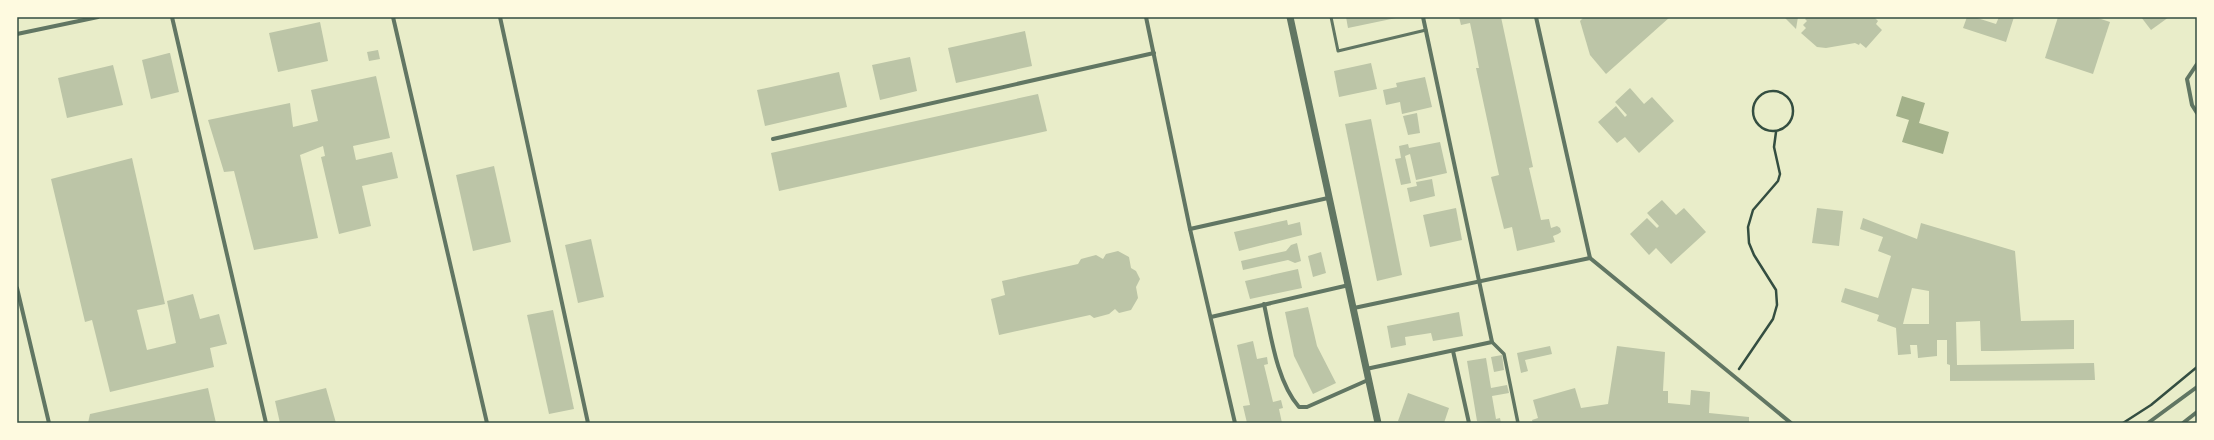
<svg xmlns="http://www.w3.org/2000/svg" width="2214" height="440" viewBox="0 0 2214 440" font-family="'Varela Round',sans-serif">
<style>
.water{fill:#a3b18a}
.building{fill:#bcc5a7;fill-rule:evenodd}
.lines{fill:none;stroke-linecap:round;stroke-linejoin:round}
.path{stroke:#344e41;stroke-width:2.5}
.service{stroke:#617663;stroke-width:3}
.pedestrian{stroke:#617663;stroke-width:3.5}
.minor{stroke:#617663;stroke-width:4}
.tertiary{stroke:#617663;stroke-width:7}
.neatline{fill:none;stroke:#344e41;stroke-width:1.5}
</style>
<rect width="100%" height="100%" fill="#e9edc9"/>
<polygon class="water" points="1902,96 1925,103 1919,123 1949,132 1943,154 1902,142 1909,120 1896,116"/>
<g class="building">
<polygon points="1346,17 1396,17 1396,18 1348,28"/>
<polygon points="1459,17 1501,17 1533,167 1529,168 1541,220 1549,219 1551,228 1557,226 1560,228 1561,232 1558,234 1553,236 1555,242 1517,251 1512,227 1504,229 1491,177 1499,175 1476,68 1479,68 1475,47 1470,23 1461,25"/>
<polygon points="1584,17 1670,17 1606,74 1590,55 1580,21"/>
<polygon points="1784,17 1798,17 1796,29"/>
<polygon points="1807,17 1874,17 1878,21 1876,24 1882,30 1866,48 1860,43 1859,45 1855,43 1826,48 1817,47 1801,33 1806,28 1803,25 1807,21 1805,19"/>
<polygon points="1967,17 1974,17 1996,24 1999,17 2014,17 2006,42 1963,28"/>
<polygon points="2058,17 2095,17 2110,22 2093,74 2045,58"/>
<polygon points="2141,17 2169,17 2151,30"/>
<polygon points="320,22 328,61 278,72 269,33"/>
<polygon points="1025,31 1032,66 956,83 948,48"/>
<polygon points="378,50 380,59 369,61 367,52"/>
<polygon points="169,53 170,53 179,92 151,99 142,60"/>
<polygon points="910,57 917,91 880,100 872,65"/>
<polygon points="1371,63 1377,89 1339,97 1334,71"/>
<polygon points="113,65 123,105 67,118 58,78"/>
<polygon points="839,72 847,107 765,126 757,90"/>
<polygon points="376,76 390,138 353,146 356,160 392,152 398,178 362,186 371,226 339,234 321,157 325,156 323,146 300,155 318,238 254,250 234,171 224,172 208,120 290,103 293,127 318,121 311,90"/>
<polygon points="1425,77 1432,107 1402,114 1400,102 1386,105 1383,90 1397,87 1396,83"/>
<polygon points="1630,88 1644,104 1652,97 1674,121 1639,153 1625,137 1617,143 1598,122 1616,106 1625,117 1627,115 1615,102"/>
<polygon points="1038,94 1047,131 779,191 771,153"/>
<polygon points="1417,113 1420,133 1408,135 1403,116"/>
<polygon points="1371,119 1402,275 1377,281 1345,124"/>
<polygon points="1440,142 1447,173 1416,180 1410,154 1405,156 1411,183 1401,185 1395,159 1401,158 1399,146 1408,144 1409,148"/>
<polygon points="132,158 165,304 137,310 147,350 176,343 167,301 193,294 200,319 219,314 227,344 210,348 214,367 110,392 92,320 85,322 51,179"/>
<polygon points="494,166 511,242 473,251 456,175"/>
<polygon points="1432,179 1435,196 1410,202 1407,188 1417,186 1416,182"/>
<polygon points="1662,200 1676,215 1684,208 1706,232 1671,264 1656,248 1649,255 1630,234 1647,218 1657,228 1659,226 1647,213"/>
<polygon points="1456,208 1462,240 1430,247 1423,215"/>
<polygon points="1817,208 1843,211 1839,246 1812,243"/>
<path d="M 1863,218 L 1917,239 L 1921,223 L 2015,251 L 2021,321 L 2074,320 L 2074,349 L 1995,351 L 1981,351 L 1980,321 L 1956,322 L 1957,365 L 2094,363 L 2095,380 L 1950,381 L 1950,365 L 1947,364 L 1947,340 L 1937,340 L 1937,356 L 1918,358 L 1917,345 L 1910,345 L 1911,354 L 1898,355 L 1896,328 L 1877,321 L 1879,315 L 1841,302 L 1845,288 L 1878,298 L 1891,256 L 1878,251 L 1883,237 L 1860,229 ZM 1912,288 L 1929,291 L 1929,324 L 1903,324 Z"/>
<polygon points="1287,220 1288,225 1300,222 1302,235 1239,251 1234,232"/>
<polygon points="591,239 604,297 578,303 565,245"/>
<polygon points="1297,243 1301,261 1295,263 1288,260 1243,270 1241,261 1286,251 1291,245"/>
<polygon points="1118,251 1129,257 1131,268 1136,271 1140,279 1136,287 1138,298 1131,310 1119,313 1115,309 1109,314 1094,318 1090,315 999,335 991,299 1005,295 1002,281 1078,264 1081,259 1096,255 1103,259 1106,254"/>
<polygon points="1321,252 1326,273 1313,277 1308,256"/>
<polygon points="1298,269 1302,288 1250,299 1245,281"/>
<polygon points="1308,307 1317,346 1336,383 1313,394 1294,356 1285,312"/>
<polygon points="553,310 574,409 549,414 527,315"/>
<polygon points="1459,312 1463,336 1433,341 1431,333 1405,337 1406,345 1391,348 1387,326"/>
<polygon points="1253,341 1257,359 1267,357 1268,364 1264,365 1273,402 1281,400 1283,408 1279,409 1282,423 1247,423 1243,406 1250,405 1237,345"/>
<polygon points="1550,346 1552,354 1525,360 1528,371 1521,373 1517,353"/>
<polygon points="1617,346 1665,352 1663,391 1668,391 1668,403 1690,405 1691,390 1710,392 1709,413 1749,417 1749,423 1533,423 1532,420 1538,418 1533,400 1575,388 1581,408 1608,404"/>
<polygon points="1502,355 1504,370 1494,372 1491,357"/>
<polygon points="1486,358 1491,388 1507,385 1509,393 1492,396 1496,419 1500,418 1501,423 1477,421 1467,361"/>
<polygon points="208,388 216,423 88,423 90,414"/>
<polygon points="326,388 336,423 280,423 275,401"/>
<polygon points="1408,393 1449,408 1444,423 1404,423 1398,421"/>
</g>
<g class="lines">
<g class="path">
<circle cx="1773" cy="111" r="20"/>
<polyline points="1739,369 1773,319 1777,305 1776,290 1754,255 1749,243 1748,227 1753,210 1778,181 1780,174 1774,147 1776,132"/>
<polyline points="2123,423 2151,405 2197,367"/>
</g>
<polyline class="service" points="1331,17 1338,51 1426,30"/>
<polyline class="pedestrian" points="1492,342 1504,354 1518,423"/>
<g class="minor">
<polyline points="172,17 266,423"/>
<polyline points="393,17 487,423"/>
<polyline points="500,17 588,423"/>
<polyline points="1146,17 1190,229 1235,423"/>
<polyline points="1536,17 1590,258 1791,423"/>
<polyline points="17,34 98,17"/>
<polyline points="2197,64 2187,79 2192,105 2197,113"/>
<polyline points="773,139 1154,53"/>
<polyline points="1190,229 1328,198"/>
<polyline points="17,288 49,423"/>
<path d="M 1264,304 C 1271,336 1277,382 1299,407 L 1307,407 L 1368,380"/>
<polyline points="1354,308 1590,258"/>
<polyline points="1211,317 1349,285"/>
<polyline points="1453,351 1469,423"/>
<polyline points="1366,369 1492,342 1423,17"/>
<polyline points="2148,423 2197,387"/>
<polyline points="2183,423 2197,412"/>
</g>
<polyline class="tertiary" points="1290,17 1378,423"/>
</g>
<rect width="2214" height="440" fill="none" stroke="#fefae0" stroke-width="36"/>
<rect x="18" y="18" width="2178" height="404" class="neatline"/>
</svg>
